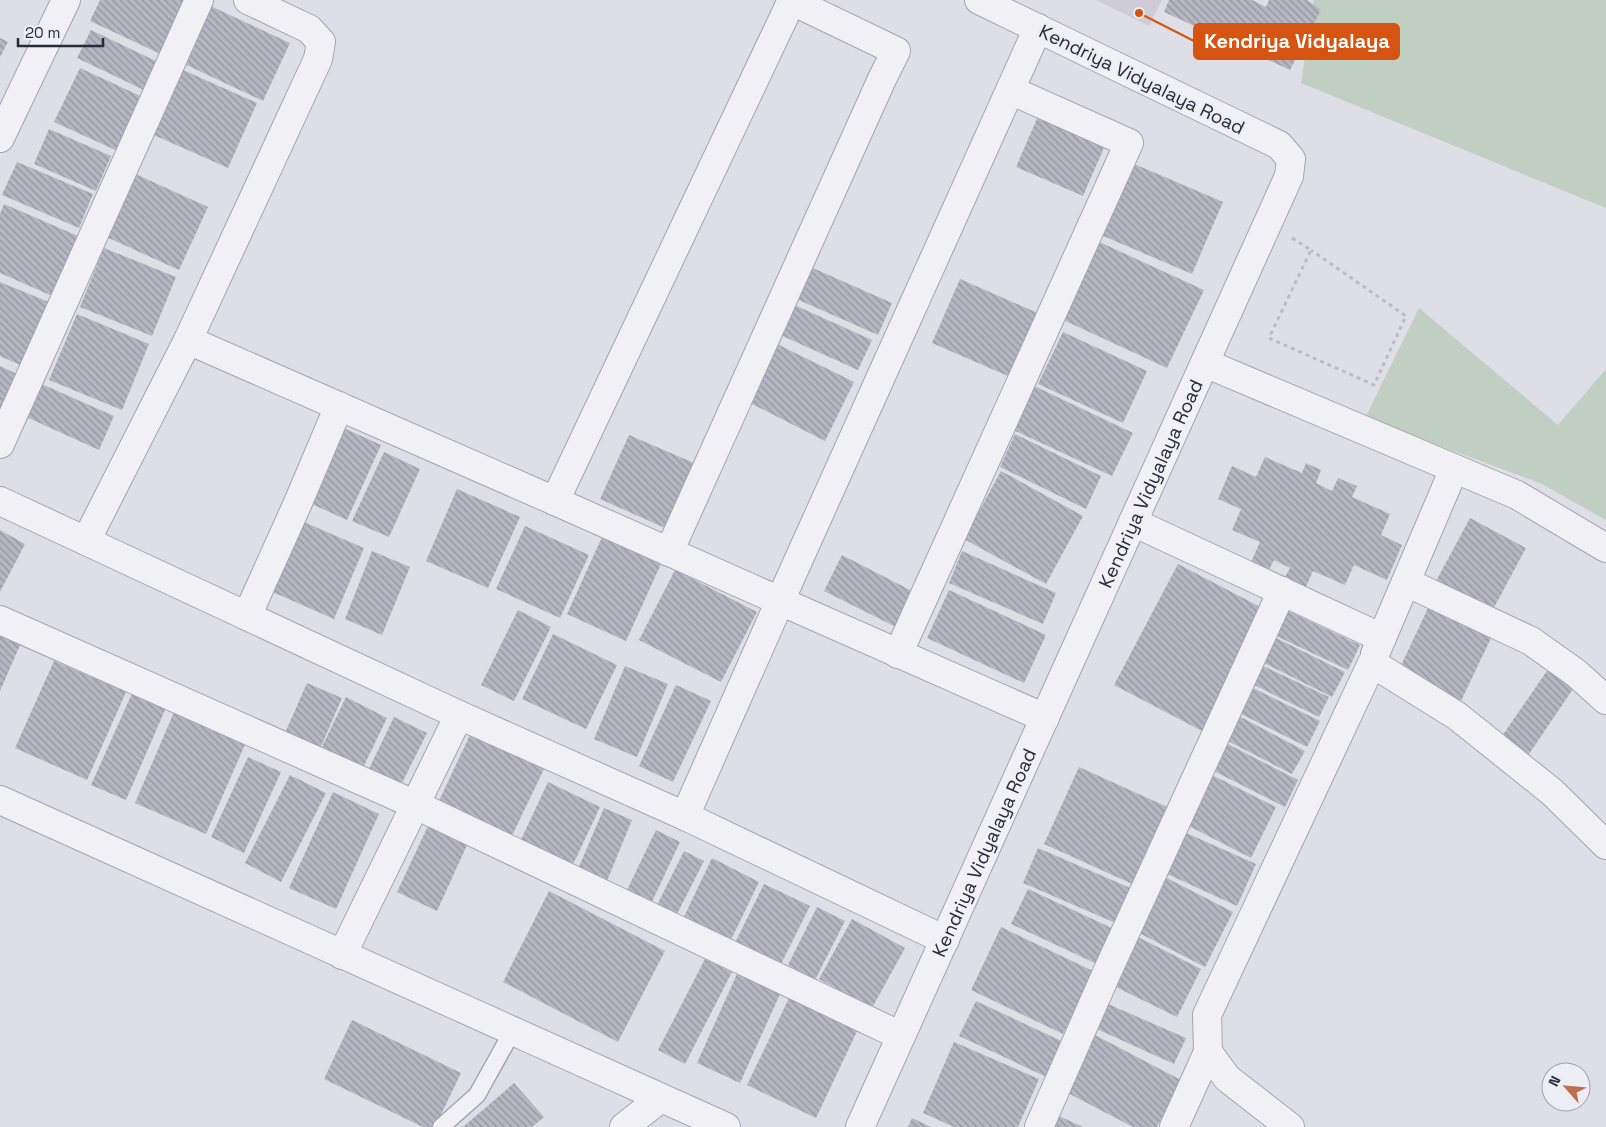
<svg xmlns="http://www.w3.org/2000/svg" width="1606" height="1127" viewBox="0 0 1606 1127" font-family="'Space Grotesk',sans-serif">
<style>
.built{fill:#cdccd7}
.green{fill:#c0cfc2}
.building{fill:url(#building-back-hatch)}
.lines{fill:none;stroke-linecap:round;stroke-linejoin:round}
.lane-casing{stroke:#a4a4af;stroke-width:19}
.street-casing{stroke:#a4a4af;stroke-width:30}
.path{stroke:#bdbcc5;stroke-width:3;stroke-dasharray:4 4;stroke-linecap:butt}
.lane{stroke:#f0f0f5;stroke-width:16}
.street{stroke:#f0f0f5;stroke-width:28}
.labels{text-anchor:middle;stroke-width:5;stroke-linejoin:round;paint-order:stroke}
.street-label{font-size:19px;fill:#2a293b;stroke:#ededf4}
.leader{fill:none;stroke:#d55411;stroke-width:2}
.callout-dot{fill:#d55411;stroke:#ededf4;stroke-width:2}
.callout{fill:#d55411;stroke:#d55411;stroke-width:2}
.callout-label{font-size:20px;text-anchor:middle;font-weight:bold;fill:#fff}
</style>
<defs>
<pattern id="building-back-hatch" width="6" height="6" patternUnits="userSpaceOnUse" patternTransform="scale(1.25)"><rect width="6" height="6" fill="#b6b6c2"/><path d="M-1 5l2 2M0 0l6 6M5-1l2 2" fill="none" stroke="#94949f"/></pattern>
</defs>
<rect width="100%" height="100%" fill="#dedee6"/>
<polygon class="built" points="1096,0 1162,0 1149,26"/>
<g class="green">
<polygon points="1314,0 1606,0 1606,208 1301,83"/>
<polygon points="1419,308 1558,425 1606,369 1606,520 1542,484 1365,418"/>
</g>
<g class="building">
<polygon points="100,0 191,0 165,56 90,21"/>
<polygon points="1169,0 1252,0 1266,7 1269,0 1307,0 1321,10 1290,70 1164,12"/>
<polygon points="202,2 290,43 263,101 176,60"/>
<polygon points="91,30 162,64 148,92 77,58"/>
<polygon points="0,38 8,42 0,57"/>
<polygon points="174,66 257,103 228,168 145,131"/>
<polygon points="80,68 149,100 124,154 54,122"/>
<polygon points="1039,114 1106,143 1083,196 1016,167"/>
<polygon points="49,129 111,156 96,191 34,164"/>
<polygon points="17,162 93,194 79,228 2,195"/>
<polygon points="1132,163 1223,202 1192,274 1101,235"/>
<polygon points="131,172 208,207 179,270 102,235"/>
<polygon points="4,204 85,239 59,299 0,273 0,214"/>
<polygon points="1095,240 1204,290 1167,368 1059,318"/>
<polygon points="104,248 176,277 152,336 80,307"/>
<polygon points="806,265 892,303 878,335 792,297"/>
<polygon points="960,279 1042,315 1015,379 932,343"/>
<polygon points="0,282 56,305 29,369 0,356"/>
<polygon points="790,303 872,340 858,370 776,333"/>
<polygon points="77,314 149,344 122,410 49,380"/>
<polygon points="1063,332 1147,371 1123,423 1038,384"/>
<polygon points="775,343 854,382 825,441 746,401"/>
<polygon points="0,366 21,376 0,420"/>
<polygon points="37,382 114,416 99,450 22,415"/>
<polygon points="1028,383 1133,433 1112,476 1007,427"/>
<polygon points="337,425 381,445 347,520 303,500"/>
<polygon points="1015,434 1101,476 1086,509 1000,467"/>
<polygon points="629,435 701,466 672,531 600,499"/>
<polygon points="384,452 420,469 389,537 352,521"/>
<polygon points="1265,457 1302,473 1306,463 1321,470 1316,483 1332,491 1338,478 1357,486 1352,497 1390,514 1381,535 1402,545 1387,580 1354,565 1345,585 1313,571 1306,587 1285,577 1290,568 1274,560 1269,570 1251,562 1260,542 1232,530 1241,509 1218,499 1232,466 1256,477"/>
<polygon points="1001,471 1083,516 1046,584 964,539"/>
<polygon points="457,489 520,517 488,588 426,561"/>
<polygon points="1470,518 1526,548 1490,615 1434,585"/>
<polygon points="299,520 364,548 334,619 268,590"/>
<polygon points="525,526 589,555 560,618 496,589"/>
<polygon points="0,530 25,544 0,592"/>
<polygon points="602,537 661,564 626,641 567,614"/>
<polygon points="372,551 410,567 382,635 345,619"/>
<polygon points="962,551 1056,593 1043,624 949,583"/>
<polygon points="842,555 916,593 898,628 824,591"/>
<polygon points="1178,564 1266,610 1202,731 1114,685"/>
<polygon points="675,570 757,612 721,682 639,640"/>
<polygon points="949,590 1046,635 1024,683 927,638"/>
<polygon points="1430,604 1493,634 1460,703 1397,674"/>
<polygon points="1284,609 1360,645 1348,670 1272,634"/>
<polygon points="518,610 551,627 514,701 481,685"/>
<polygon points="0,634 21,643 0,691"/>
<polygon points="553,634 617,665 586,729 522,699"/>
<polygon points="1270,635 1345,672 1332,697 1258,660"/>
<polygon points="54,661 126,692 87,780 15,748"/>
<polygon points="625,666 668,684 637,757 594,739"/>
<polygon points="1263,666 1329,697 1319,717 1254,685"/>
<polygon points="1549,668 1575,686 1527,757 1500,739"/>
<polygon points="307,683 342,698 316,758 281,742"/>
<polygon points="676,685 711,701 673,782 639,766"/>
<polygon points="1249,686 1320,721 1307,747 1237,712"/>
<polygon points="134,689 168,703 126,800 91,785"/>
<polygon points="346,697 387,718 359,776 318,755"/>
<polygon points="178,703 250,733 206,834 135,803"/>
<polygon points="1235,714 1305,751 1292,774 1222,738"/>
<polygon points="394,717 427,733 399,789 367,773"/>
<polygon points="470,735 544,769 509,842 436,807"/>
<polygon points="1220,740 1298,780 1285,807 1206,767"/>
<polygon points="248,757 281,772 244,853 211,837"/>
<polygon points="1079,767 1174,810 1139,887 1044,844"/>
<polygon points="1208,773 1276,807 1251,858 1183,823"/>
<polygon points="290,775 326,793 281,882 245,863"/>
<polygon points="548,782 600,807 570,871 518,846"/>
<polygon points="333,792 379,814 336,909 289,888"/>
<polygon points="604,808 632,820 604,888 575,876"/>
<polygon points="429,824 468,843 437,911 397,892"/>
<polygon points="656,830 680,842 650,906 625,894"/>
<polygon points="1184,832 1256,864 1237,906 1165,873"/>
<polygon points="1038,848 1135,890 1120,925 1023,883"/>
<polygon points="684,851 704,861 675,918 655,909"/>
<polygon points="712,858 759,882 728,946 681,923"/>
<polygon points="1161,875 1233,912 1205,967 1133,930"/>
<polygon points="764,884 810,906 778,970 733,947"/>
<polygon points="1028,889 1116,930 1099,965 1011,924"/>
<polygon points="549,891 665,951 618,1042 503,982"/>
<polygon points="817,907 845,921 815,980 788,965"/>
<polygon points="852,919 905,948 872,1008 819,979"/>
<polygon points="1001,927 1093,971 1063,1034 971,990"/>
<polygon points="1138,937 1201,969 1177,1017 1114,986"/>
<polygon points="705,959 732,972 685,1064 658,1050"/>
<polygon points="737,974 780,994 740,1083 697,1063"/>
<polygon points="791,994 859,1027 816,1118 747,1085"/>
<polygon points="976,1001 1070,1045 1053,1080 959,1036"/>
<polygon points="1108,1004 1186,1038 1174,1064 1097,1029"/>
<polygon points="352,1020 461,1073 435,1127 423,1127 324,1079"/>
<polygon points="1091,1033 1181,1080 1157,1127 1133,1127 1062,1090"/>
<polygon points="954,1042 1039,1079 1018,1127 954,1127 923,1113"/>
<polygon points="514,1083 544,1117 532,1127 463,1127"/>
<polygon points="1059,1116 1083,1127 1053,1127"/>
<polygon points="912,1118 931,1127 908,1127"/>
</g>
<g class="lines">
<defs>
<polyline id="lane" points="441,1127 477,1095 512,1032"/>
<g id="street">
<polyline points="792,0 555,501 780,601 1038,28"/>
<polyline points="0,138 66,0"/>
<polyline points="188,340 318,59 321,42 309,29 248,0"/>
<polyline points="1205,363 1517,495 1606,548"/>
<polyline points="0,444 199,0"/>
<polyline points="0,501 86,541"/>
<polyline points="555,501 188,340 86,541 459,715 685,816"/>
<polyline points="1133,522 1382,638"/>
<polyline points="669,552 882,79 896,51 792,1"/>
<polyline points="1406,582 1531,641 1576,673 1606,700"/>
<polyline points="247,616 297,505 339,406"/>
<polyline points="0,620 416,805 901,1036"/>
<polyline points="898,654 1129,143 1010,90"/>
<polyline points="1375,654 1454,469"/>
<polyline points="0,800 726,1127"/>
<polyline points="945,940 685,816 780,601 1045,718"/>
<polyline points="342,955 459,715"/>
<polyline points="624,1127 661,1098"/>
<path id="s1" d="M 860,1127 L 1289,176 L 1291,159 L 1279,145 L 979,0"/>
<polyline points="1039,1127 1108,970 1282,591"/>
<polyline points="1174,1127 1208,1052"/>
<polyline points="1290,1127 1227,1078 1208,1052 1207,1015 1372,663 1457,716 1552,792 1606,845"/>
</g>
</defs>
<use href="#lane" class="lane-casing"/>
<use href="#street" class="street-casing"/>
<polyline class="path" points="1292,238 1311,250 1269,338 1374,385 1406,316 1311,250"/>
<use href="#lane" class="lane"/>
<use href="#street" class="street"/>
</g>
<g class="labels">
<g class="street-label">
<text transform="translate(1142 79) rotate(26)" y="7">Kendriya Vidyalaya Road</text>
<text dy="7" stroke="none"><textPath href="#s1" startOffset="706">Kendriya Vidyalaya Road</textPath></text>
<text dy="7" stroke="none"><textPath href="#s1" startOffset="301">Kendriya Vidyalaya Road</textPath></text>
</g>
</g>
<path class="leader" d="M1139 13L1194 41"/>
<circle class="callout-dot" cx="1139" cy="13" r="5"/>
<rect class="callout" x="1194" y="24" width="205" height="35" rx="5"/>
<g class="callout-label">
<text x="1297" y="48">Kendriya Vidyalaya</text>
</g>
<g transform="translate(1566 1087) rotate(297)"><circle r="24" fill="#ededf4" stroke="#9f9faa"/>
<path d="M0-4L9 19L0 12L-9 19Z" fill="#bf6e4e"/>
<text y="-8" font-size="14" font-weight="bold" text-anchor="middle" fill="#2a293b">N</text>
</g>
<path d="M18 38v8h85v-8" fill="none" stroke="#2a293b" stroke-width="2.5"/>
<text x="25" y="38" font-size="15" fill="#2a293b" stroke="#ededf4" stroke-width="4" paint-order="stroke">20 m</text>
</svg>
